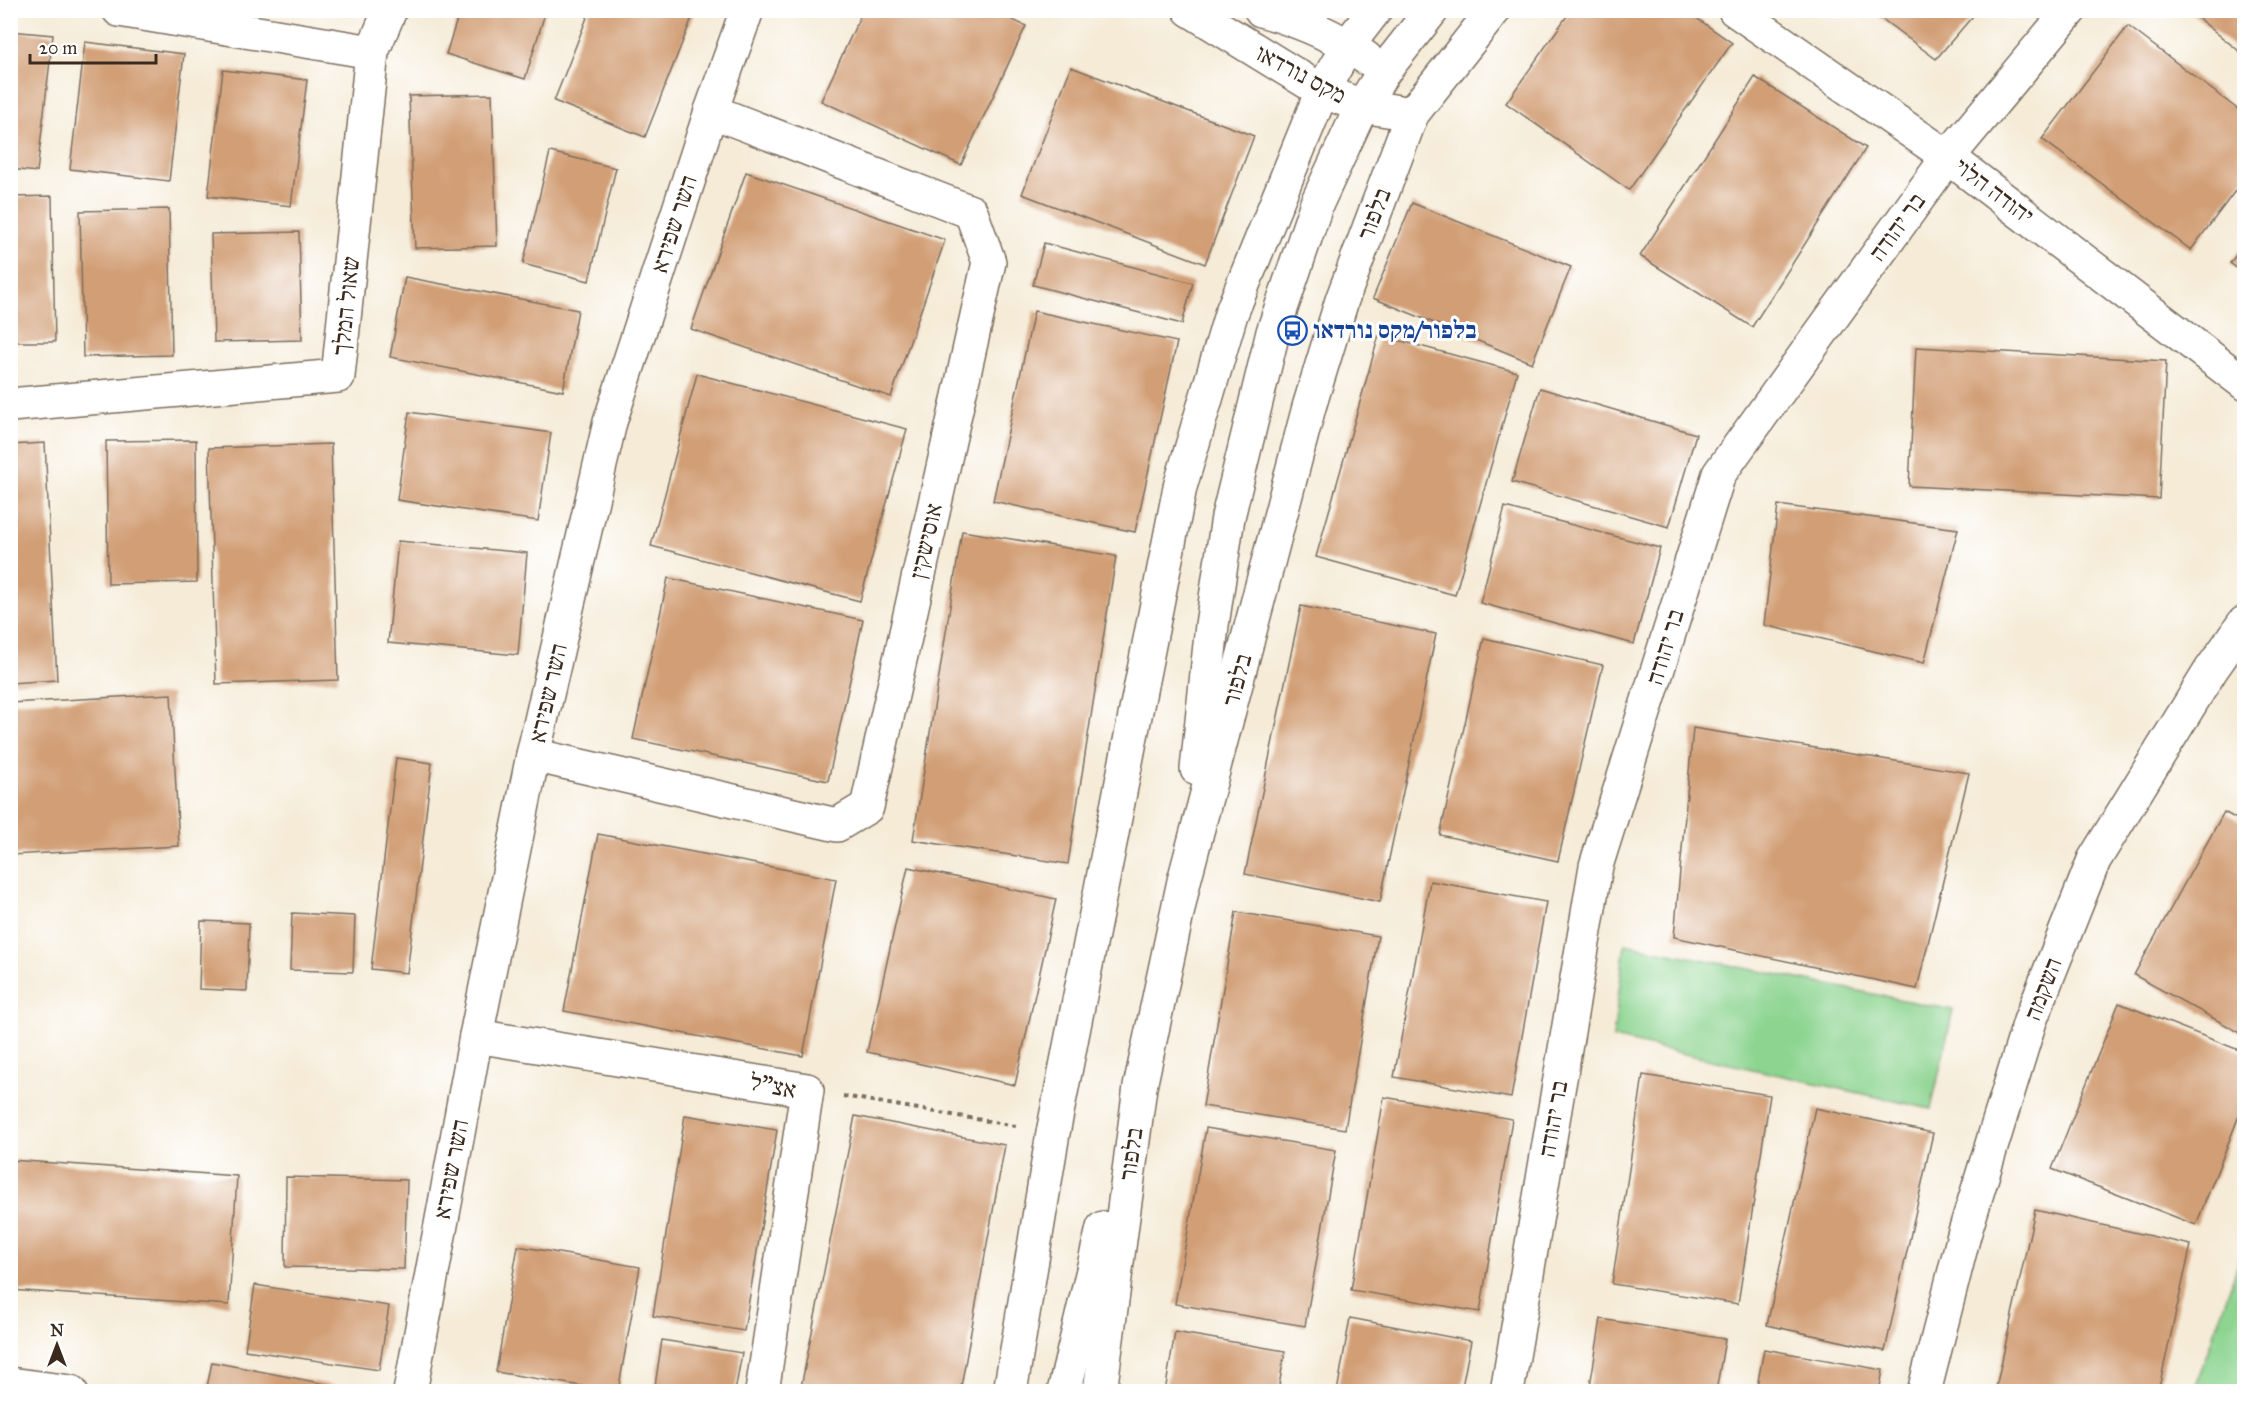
<svg xmlns="http://www.w3.org/2000/svg" width="2255" height="1402" viewBox="0 0 2255 1402" font-family="'IM FELL Great Primer','Frank Ruhl Libre',serif">
<style>
.green{fill:#8cd490;stroke:#647f57;stroke-width:1.5}
.building{fill:#d19e75}
.lines{fill:none;stroke-linecap:round;stroke-linejoin:round}
.minor-casing{stroke:#7c6e5f;stroke-width:36}
.path{stroke:#7c6e5f;stroke-width:4;stroke-dasharray:4.5 4.5;stroke-linecap:butt}
.minor{stroke:#fff;stroke-width:33}
.labels{text-anchor:middle;stroke-width:6;stroke-linejoin:round;paint-order:stroke}
.street-label{font-size:24px;fill:#3b2a1e;stroke:#fff}
.transit-label{font-size:24px;font-weight:bold;fill:#164399;stroke:#fff;text-anchor:start}
</style>
<rect width="100%" height="100%" fill="#fff"/>
<filter id="ink" filterUnits="userSpaceOnUse"><feTurbulence type="fractalNoise" baseFrequency=".0167" numOctaves="2"/><feDisplacementMap in="SourceGraphic" scale="12" xChannelSelector="R" yChannelSelector="G"/><feConvolveMatrix kernelMatrix="1 2 1 2 8 2 1 2 1" color-interpolation-filters="sRGB"/></filter>
<filter id="wash" filterUnits="userSpaceOnUse"><feTurbulence type="fractalNoise" baseFrequency=".008" numOctaves="4" result="noise"/><feDisplacementMap in="SourceGraphic" scale="24" xChannelSelector="R" yChannelSelector="G"/><feGaussianBlur stdDeviation="1.35" result="paint"/><feColorMatrix in="noise" values="0 0 0 0 0 0 0 0 0 0 0 0 0 0 0 0 0 1.4 0 .05"/><feComposite in="paint" operator="in"/></filter>
<g filter="url(#wash)">
<rect width="100%" height="100%" fill="#f5ebd7"/>
<g class="green">
<polygon points="1625,944 1953,1010 1931,1109 1613,1038"/>
<polygon points="2244,1247 2244,1391 2194,1391"/>
</g>
<g id="blocks">
<g class="building">
<polygon points="460,10 546,10 525,79 446,54"/>
<polygon points="590,10 695,10 645,137 554,101"/>
<polygon points="863,10 991,10 1026,26 961,165 821,101"/>
<polygon points="1571,10 1685,10 1732,43 1629,190 1506,103"/>
<polygon points="1870,10 1978,10 1936,59"/>
<polygon points="2188,10 2244,10 2244,55"/>
<polygon points="2128,26 2244,114 2244,179 2191,250 2042,139"/>
<polygon points="10,31 53,35 37,172 10,169"/>
<polygon points="85,42 184,54 169,181 70,169"/>
<polygon points="1071,67 1254,136 1205,264 1022,194"/>
<polygon points="223,70 307,80 291,206 208,196"/>
<polygon points="1755,77 1866,148 1752,327 1640,256"/>
<polygon points="492,94 497,246 415,248 409,96"/>
<polygon points="550,152 616,168 589,281 523,264"/>
<polygon points="746,172 945,240 891,397 691,329"/>
<polygon points="52,196 55,342 10,342 10,197"/>
<polygon points="1412,203 1571,267 1532,363 1373,298"/>
<polygon points="169,209 172,355 83,357 80,211"/>
<polygon points="299,232 302,340 214,342 211,234"/>
<polygon points="1044,243 1193,283 1182,324 1033,285"/>
<polygon points="2244,244 2244,274 2230,263"/>
<polygon points="405,277 578,310 563,391 390,357"/>
<polygon points="1034,311 1177,342 1135,532 993,501"/>
<polygon points="1379,335 1517,372 1455,595 1316,557"/>
<polygon points="1916,347 2166,361 2159,499 1909,486"/>
<polygon points="697,374 907,429 860,601 651,546"/>
<polygon points="1540,388 1696,434 1669,527 1512,482"/>
<polygon points="409,412 551,433 538,521 397,500"/>
<polygon points="196,440 197,582 108,584 106,441"/>
<polygon points="45,443 57,680 10,683 10,445"/>
<polygon points="331,444 338,680 216,684 209,448"/>
<polygon points="1778,505 1958,529 1924,663 1764,625"/>
<polygon points="1505,507 1660,548 1634,644 1480,603"/>
<polygon points="962,531 1116,556 1068,864 913,840"/>
<polygon points="398,541 527,553 518,655 388,643"/>
<polygon points="668,578 863,620 828,781 633,739"/>
<polygon points="1301,606 1436,634 1380,902 1245,874"/>
<polygon points="1484,638 1603,665 1558,861 1440,835"/>
<polygon points="171,694 179,846 10,855 10,703"/>
<polygon points="1693,728 1969,773 1917,989 1674,937"/>
<polygon points="396,758 432,763 407,973 371,969"/>
<polygon points="2224,812 2244,823 2244,1035 2134,975"/>
<polygon points="598,834 836,879 803,1056 564,1011"/>
<polygon points="908,867 1056,899 1015,1085 867,1052"/>
<polygon points="1430,881 1546,902 1511,1098 1394,1077"/>
<polygon points="1236,912 1378,936 1345,1129 1203,1106"/>
<polygon points="292,913 355,916 353,972 290,970"/>
<polygon points="201,921 249,923 247,991 199,989"/>
<polygon points="2119,1003 2244,1052 2244,1103 2196,1225 2052,1169"/>
<polygon points="1643,1075 1770,1095 1738,1304 1612,1284"/>
<polygon points="1384,1097 1512,1119 1480,1312 1351,1290"/>
<polygon points="1815,1108 1933,1133 1885,1351 1767,1325"/>
<polygon points="685,1115 777,1130 744,1331 653,1316"/>
<polygon points="855,1116 1005,1145 960,1392 800,1392"/>
<polygon points="1206,1128 1336,1150 1305,1326 1175,1304"/>
<polygon points="10,1160 237,1176 229,1305 10,1290"/>
<polygon points="286,1177 407,1180 404,1269 285,1267"/>
<polygon points="2035,1210 2191,1245 2158,1392 1995,1392"/>
<polygon points="518,1246 640,1267 618,1392 496,1372"/>
<polygon points="255,1285 389,1306 379,1370 245,1350"/>
<polygon points="1350,1318 1471,1341 1461,1392 1337,1392"/>
<polygon points="1601,1319 1725,1339 1716,1392 1589,1392"/>
<polygon points="1175,1332 1285,1351 1278,1392 1165,1392"/>
<polygon points="662,1340 742,1353 735,1392 654,1392"/>
<polygon points="1764,1349 1883,1370 1879,1392 1756,1392"/>
<polygon points="212,1362 357,1390 357,1392 206,1392"/>
</g>
</g>
</g>
<g filter="url(#ink)">
<use href="#blocks" fill-opacity="0" stroke="#7c6e5f" stroke-width="1.5"/>
<g class="lines">
<defs>
<g id="minor">
<polyline points="119,10 372,52"/>
<polyline points="1190,10 1322,91 1362,106 1412,114"/>
<path d="M 1261,10 C 1297,20 1336,36 1366,58"/>
<polyline points="1735,10 1948,157 2244,383"/>
<polyline points="10,405 338,376 372,52 390,10"/>
<polyline points="533,755 837,825 867,807 989,262 971,212 711,111"/>
<polyline points="1197,769 1212,625 1228,517 1273,332 1317,203 1362,106 1384,71 1432,10"/>
<polyline points="476,1036 807,1090 762,1392"/>
<polyline points="10,1384 71,1392"/>
<polyline points="410,1392 476,1036 533,755 610,422 711,111 747,10"/>
<polyline points="1010,1392 1053,1133 1180,487 1231,314 1322,91 1348,45 1375,10"/>
<polyline points="1064,1392 1103,1228"/>
<polyline points="1100,1392 1140,1087 1184,881 1309,407 1342,300 1412,114 1494,10"/>
<polyline points="1507,1392 1596,866 1719,474 1948,157 2070,10"/>
<polyline points="1924,1392 1964,1235 2030,1021 2094,860 2211,670 2244,623"/>
</g>
</defs>
<use href="#minor" class="minor-casing"/>
<polyline class="path" points="843,1096 1016,1126"/>
<use href="#minor" class="minor"/>
</g>
</g>
<defs>
<symbol id="bus-ring" viewBox="-11 -11 22 22"><circle r="9.5" fill="#fff" stroke="#1a4fb4" stroke-width="1.5"/><path d="M-5-6H5V4H4V6H2V4H-2V6H-4V4H-5ZM-3.5-4V0h7V-4ZM-3.5 1.2v1.5H-2V1.2ZM2 1.2v1.5H3.5V1.2Z" fill="#1a4fb4"/></symbol>
</defs>
<g fill-rule="evenodd">
<use href="#bus-ring" x="1276" y="314" width="33" height="33"/>
</g>
<g class="labels">
<g class="street-label">
<text transform="translate(1301 74) rotate(28)" y="8">מקס נורדאו</text>
<text transform="translate(1994 191) rotate(37)" y="8">יהודה הלוי</text>
<text transform="translate(1374 214) rotate(-69)" y="8">בלפור</text>
<text transform="translate(674 224) rotate(-72)" y="8">השר שפירא</text>
<text transform="translate(1897 227) rotate(-54)" y="8">בר יהודה</text>
<text transform="translate(346 306) rotate(-84)" y="8">שאול המלך</text>
<text transform="translate(926 541) rotate(-77)" y="8">אוסישקין</text>
<text transform="translate(1665 647) rotate(-73)" y="8">בר יהודה</text>
<text transform="translate(1237 680) rotate(-75)" y="8">בלפור</text>
<text transform="translate(548 693) rotate(-77)" y="8">השר שפירא</text>
<text transform="translate(2043 989) rotate(-69)" y="8">השקמה</text>
<text transform="translate(773 1086) rotate(11)" y="8">אצ"ל</text>
<text transform="translate(1553 1119) rotate(-80)" y="8">בר יהודה</text>
<text transform="translate(1131 1154) rotate(-82)" y="8">בלפור</text>
<text transform="translate(451 1169) rotate(-79)" y="8">השר שפירא</text>
</g>
<g class="transit-label">
<text x="1313" y="338">בלפור/מקס נורדאו</text>
</g>
</g>
<rect width="2255" height="1402" fill="none" stroke="#fff" stroke-width="36"/>
<g transform="translate(57 1345)" stroke="#ffffff" stroke-width="4.5" paint-order="stroke">
<path d="M0-4.5L10 22L0 15L-10 22Z" fill="#3b2a1e"/>
<text y="-9" font-size="16" font-weight="bold" text-anchor="middle" fill="#3b2a1e">N</text>
</g>
<path d="M30 54v9h126v-9" fill="none" stroke="#3b2a1e" stroke-width="3"/>
<text x="39" y="54" font-size="18" fill="#3b2a1e" stroke="#ffffff" stroke-width="4.5" paint-order="stroke">20 m</text>
</svg>
